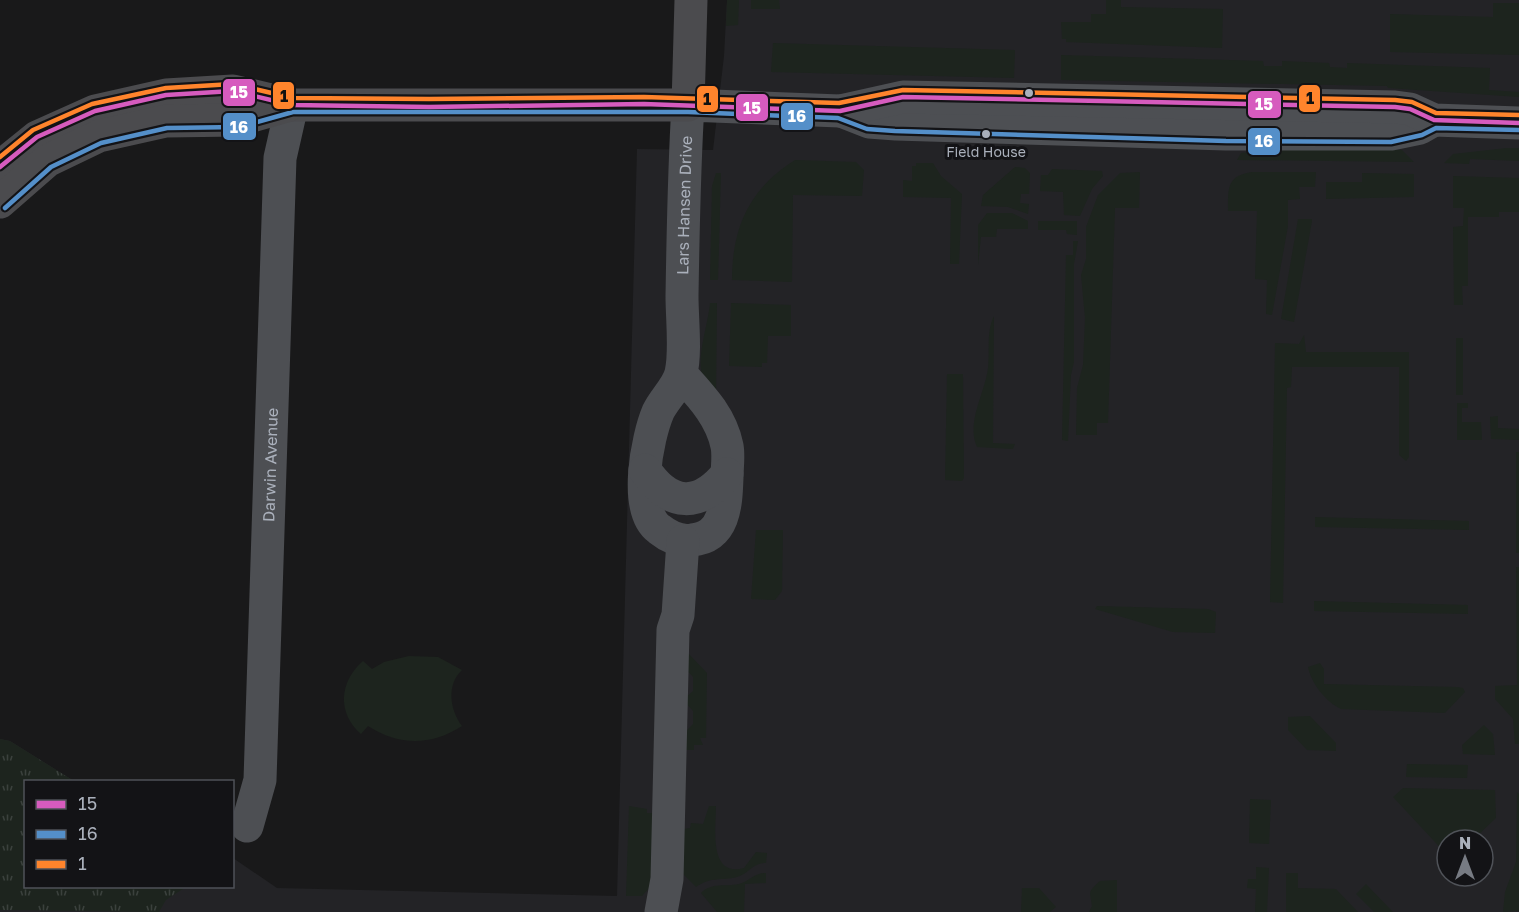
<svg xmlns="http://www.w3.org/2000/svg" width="1519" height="912" viewBox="0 0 1519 912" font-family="'Golos Text',sans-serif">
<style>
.built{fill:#232326;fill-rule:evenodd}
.green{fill:#1d241e}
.park{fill:url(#park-tufts)}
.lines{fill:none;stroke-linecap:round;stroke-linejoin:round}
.minor{stroke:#4d4f53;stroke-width:33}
.major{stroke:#4b4b4e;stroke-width:33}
.bus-1-casing{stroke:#131316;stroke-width:9}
.bus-2-casing{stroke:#131316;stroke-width:9}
.bus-3-casing{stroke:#131316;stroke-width:9}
.bus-1{stroke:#d65bbe;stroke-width:4.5}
.bus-2{stroke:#548fc9;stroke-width:4.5}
.bus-3{stroke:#ff842c;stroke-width:4.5}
.bus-dot{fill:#aab0bb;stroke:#131316;stroke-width:2}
.labels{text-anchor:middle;stroke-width:6;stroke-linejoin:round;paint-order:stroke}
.bus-label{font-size:14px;fill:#aab0bb;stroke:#131316}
.street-label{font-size:16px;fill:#aab0bb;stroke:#131316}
.line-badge{stroke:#131316;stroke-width:2}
.badge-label{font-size:16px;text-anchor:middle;font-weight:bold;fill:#fff}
.pale-badge-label{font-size:16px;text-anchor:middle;font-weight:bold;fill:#111}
</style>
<defs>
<pattern id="park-tufts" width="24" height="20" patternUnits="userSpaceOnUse" patternTransform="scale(1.5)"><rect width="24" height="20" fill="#1d241e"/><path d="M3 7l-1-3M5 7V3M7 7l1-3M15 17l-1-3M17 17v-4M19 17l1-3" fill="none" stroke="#3b413d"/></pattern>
</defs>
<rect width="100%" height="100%" fill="#19191a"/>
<path class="built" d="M 727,0 L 1519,0 L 1519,912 L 0,912 L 0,739 L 10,741 L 74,781 L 26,782 L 26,886 L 232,886 L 233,858 L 277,888 L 617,896 L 637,149 L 713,150 L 724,56 ZM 1447,840 L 1483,840 L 1483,876 L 1447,876 Z"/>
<g class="green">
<polygon points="727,0 739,0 738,25 726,26"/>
<polygon points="751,0 779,0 780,9 751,9"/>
<polygon points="1106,0 1121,0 1121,7 1223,9 1222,48 1066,42 1066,39 1062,39 1061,22 1091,22 1091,14 1106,14"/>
<polygon points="1493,3 1519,3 1519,55 1390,52 1390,14 1493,17"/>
<polygon points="773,43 1015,50 1014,78 771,72"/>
<polygon points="1061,55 1263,61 1264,66 1282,66 1282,61 1329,63 1330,67 1347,68 1347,63 1490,68 1489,90 1519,92 1519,97 1388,88 1387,86 1061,80"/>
<polygon points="1300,147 1402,150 1414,162 1237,160 1241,153"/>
<polygon points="1507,148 1519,148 1519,161 1470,159 1469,164 1444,163 1453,154"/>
<path d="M 795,160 L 856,162 L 864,170 L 862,196 L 793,195 L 792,282 L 732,280 C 732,228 749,189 795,160 Z"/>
<polygon points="916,163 933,163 941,176 962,194 959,264 950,264 951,198 903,197 903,180 912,181 912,166 916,166"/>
<polygon points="1015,167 1025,168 1030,173 1029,194 1021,194 1020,203 1029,204 1028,214 1008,207 981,206 983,195"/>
<polygon points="1052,169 1102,171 1103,176 1092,189 1080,216 1064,215 1063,192 1040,191 1041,175 1048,175"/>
<polygon points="1140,172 1139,208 1115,208 1108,423 1097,423 1097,435 1076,435 1077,388 1083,365 1085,318 1081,275 1086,259 1086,227 1098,195 1120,173"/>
<path d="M 1252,172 L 1316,172 L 1315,187 L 1299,187 L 1300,199 L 1288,200 L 1288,226 L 1272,315 L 1266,314 L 1267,280 L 1255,279 L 1257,211 L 1228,211 C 1228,187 1227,176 1252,172 Z"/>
<polygon points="716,173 721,173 718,280 710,280 712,186"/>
<polygon points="1362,173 1414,174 1414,197 1326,199 1326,182 1362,182"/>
<polygon points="1453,176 1519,178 1519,212 1499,212 1499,217 1468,217 1468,286 1462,286 1463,305 1454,305 1453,227 1463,226 1464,208 1453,208"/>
<polygon points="987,213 1012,213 1028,221 1028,229 997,229 996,237 981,237 978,265 978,225"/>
<polygon points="1298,219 1312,219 1312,221 1294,322 1281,319"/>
<polygon points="1038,221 1077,221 1077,235 1067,234 1066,230 1038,230"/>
<polygon points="1073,241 1078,241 1074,264 1074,362 1071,375 1068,441 1062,440 1066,255 1073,255"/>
<path d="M 710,303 L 717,303 L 716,399 C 712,392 703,382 702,374 C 697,354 708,325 710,303 Z"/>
<polygon points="731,303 791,305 791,336 768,336 767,363 762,363 762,367 729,366"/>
<path d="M 994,316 L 993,443 L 1015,444 L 1013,449 L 977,447 C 966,422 985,393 988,368 C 990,350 986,332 994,316 Z"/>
<polygon points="1304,335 1306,352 1409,352 1409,457 1406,461 1399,455 1399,367 1292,367 1291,387 1287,388 1283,603 1270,602 1275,343 1299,344"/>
<rect x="1456" y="338" width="7" height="57"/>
<polygon points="947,374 963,374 964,478 962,481 945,480"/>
<polygon points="1457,403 1468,403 1468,408 1462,408 1462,422 1481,422 1482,440 1457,440"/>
<polygon points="1498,416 1498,428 1519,429 1519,440 1491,439 1490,417"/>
<rect x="1516" y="452" width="3" height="101"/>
<polygon points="1315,517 1469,521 1469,530 1315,527"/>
<polygon points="756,530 783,530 782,591 775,600 751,599"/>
<polygon points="1516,567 1519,567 1519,744 1515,744 1513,719 1495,699 1495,686 1517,685"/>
<polygon points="1314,601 1468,605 1468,614 1314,611"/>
<polygon points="1097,606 1208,609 1216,612 1215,633 1173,632 1095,609"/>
<polygon points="688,653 707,673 706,738 700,738 703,745 694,745 694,750 686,750 682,735 693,724 693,711 683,700 693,691 693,677 684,667"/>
<path d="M 409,656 L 438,657 L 462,670 C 446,685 450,710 462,726 C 431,746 399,746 368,726 L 361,734 C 337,713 339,682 363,661 L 372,669 L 384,662 Z"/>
<path d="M 1320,663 L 1324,669 L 1324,684 L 1457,687 L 1463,688 L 1465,692 L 1445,713 L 1341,709 C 1326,702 1311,683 1308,667 Z"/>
<polygon points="1310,716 1336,743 1336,751 1307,750 1288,730 1288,717"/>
<polygon points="1484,725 1493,734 1495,755 1463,754 1462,745"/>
<polygon points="1407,764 1468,765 1467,778 1406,777"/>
<polygon points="1403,788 1495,790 1496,818 1473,840 1447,840 1447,855 1393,797"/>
<polygon points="1517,792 1519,794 1519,911 1503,912 1505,892 1516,862"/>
<polygon points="1250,799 1271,800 1269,844 1249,843"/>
<polygon points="629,806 647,809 647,813 654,813 654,883 642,896 626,896"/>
<path d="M 709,806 L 716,806 C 716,827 708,878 744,868 L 756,852 L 767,853 L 766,863 C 752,863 749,874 737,877 C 720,881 713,876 696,887 L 679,870 L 684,829 L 690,828 L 691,823 L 703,824 Z"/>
<polygon points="1256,867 1269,868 1267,912 1255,912 1256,889 1247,888 1248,879 1256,879"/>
<path d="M 766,873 L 766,883 L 745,884 L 744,912 L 717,912 L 701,893 C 712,882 725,887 739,884 C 750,881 754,873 766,873 Z"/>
<polygon points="1286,873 1298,873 1298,888 1336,889 1358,912 1286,912"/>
<path d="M 1117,880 L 1117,912 L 1089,912 L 1092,906 C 1090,890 1087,893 1100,881 Z"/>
<polygon points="1366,884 1393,912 1374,912 1356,894"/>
<polygon points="1022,888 1039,888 1056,907 1050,912 1021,912"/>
</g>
<polygon class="park" points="0,739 10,741 74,781 26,782 26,886 186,887 166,900 159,912 0,910"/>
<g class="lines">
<g class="minor">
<polyline points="841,111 869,122 896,124 1226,134 1391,134 1420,128 1434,120"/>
<path id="s1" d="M 681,374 C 700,395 721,416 727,446 C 729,455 727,468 727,477 C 726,505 725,537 692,540 C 679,542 669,537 659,529 C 633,510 647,438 658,412 C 664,399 678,387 681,373 C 686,352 682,319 682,296 C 683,232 684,169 688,105 L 840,111 L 903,97 L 1395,107 L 1410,109 L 1434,120 L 1519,123"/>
<path d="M 645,470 C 670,507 699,508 727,474"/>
<path id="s2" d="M 247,826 L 260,780 L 280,158 L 292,105"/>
<polyline points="661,912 667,879 673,630 678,615 683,541"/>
</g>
<g class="major">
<polyline points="0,167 37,137 95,111 166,95 233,91 292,105 688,105 691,0"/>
<polyline points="0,202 47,161 99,136 166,121 238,120 287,106"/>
</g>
<defs>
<polyline id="bus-1" points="0,167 37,137 95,111 166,95 233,91 292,105 429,107 644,104 840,111 903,97 1395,107 1410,109 1434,120 1519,123"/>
<polyline id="bus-2" points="5,208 51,167 101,143 167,128 239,127 293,112 688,112 838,118 867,129 895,131 1226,141 1391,142 1422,135 1436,128 1519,130"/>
<polyline id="bus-3" points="0,157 33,130 92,104 166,88 233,84 293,98 429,99 644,97 839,103 903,90 1395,100 1412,102 1436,113 1519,115"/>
</defs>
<use href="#bus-1" class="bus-1-casing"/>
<use href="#bus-2" class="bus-2-casing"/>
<use href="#bus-3" class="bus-3-casing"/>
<use href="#bus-1" class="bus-1"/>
<use href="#bus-2" class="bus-2"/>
<use href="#bus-3" class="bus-3"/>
</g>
<g class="bus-dot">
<circle cx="1029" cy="93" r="5"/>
<circle cx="986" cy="134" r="5"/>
</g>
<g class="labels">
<g class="bus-label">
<text x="986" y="157">Field House</text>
</g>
<g class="street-label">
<text dy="6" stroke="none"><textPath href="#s1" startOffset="570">Lars Hansen Drive</textPath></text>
<text dy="6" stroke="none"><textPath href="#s2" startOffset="363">Darwin Avenue</textPath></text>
</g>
</g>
<g class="line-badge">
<rect x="222" y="78" width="34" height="29" rx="6" fill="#d65bbe"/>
<rect x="272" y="81" width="23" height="29" rx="6" fill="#ff842c"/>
<rect x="1298" y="84" width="23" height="29" rx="6" fill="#ff842c"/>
<rect x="696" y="85" width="23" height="28" rx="6" fill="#ff842c"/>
<rect x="1247" y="90" width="35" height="29" rx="6" fill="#d65bbe"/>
<rect x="735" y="93" width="34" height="29" rx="6" fill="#d65bbe"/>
<rect x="780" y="102" width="34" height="29" rx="6" fill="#548fc9"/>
<rect x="222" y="112" width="35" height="29" rx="6" fill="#548fc9"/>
<rect x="1247" y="127" width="34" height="29" rx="6" fill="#548fc9"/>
</g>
<g class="badge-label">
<text x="239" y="98">15</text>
<text x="1264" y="110">15</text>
<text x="752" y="114">15</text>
<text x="797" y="122">16</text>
<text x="239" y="133">16</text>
<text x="1264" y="147">16</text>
</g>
<g class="pale-badge-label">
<text x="284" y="102">1</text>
<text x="1310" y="104">1</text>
<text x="707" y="105">1</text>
</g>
<rect x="24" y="780" width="210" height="108" fill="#131316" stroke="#4f5258" stroke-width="1.5"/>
<rect x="36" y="800" width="30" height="9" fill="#d65bbe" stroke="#4f5258" stroke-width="1.5"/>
<text x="78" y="810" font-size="18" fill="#aab0bb">15</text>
<rect x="36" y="830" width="30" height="9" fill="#548fc9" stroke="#4f5258" stroke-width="1.5"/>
<text x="78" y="840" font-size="18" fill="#aab0bb">16</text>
<rect x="36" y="860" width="30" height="9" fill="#ff842c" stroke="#4f5258" stroke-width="1.5"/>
<text x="78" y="870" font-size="18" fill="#aab0bb">1</text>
<g transform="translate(1465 858)"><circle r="28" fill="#131316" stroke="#4f5258" stroke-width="1.5"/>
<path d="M0-4.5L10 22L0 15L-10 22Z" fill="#777b83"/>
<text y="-9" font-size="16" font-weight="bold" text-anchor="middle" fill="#aab0bb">N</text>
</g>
</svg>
